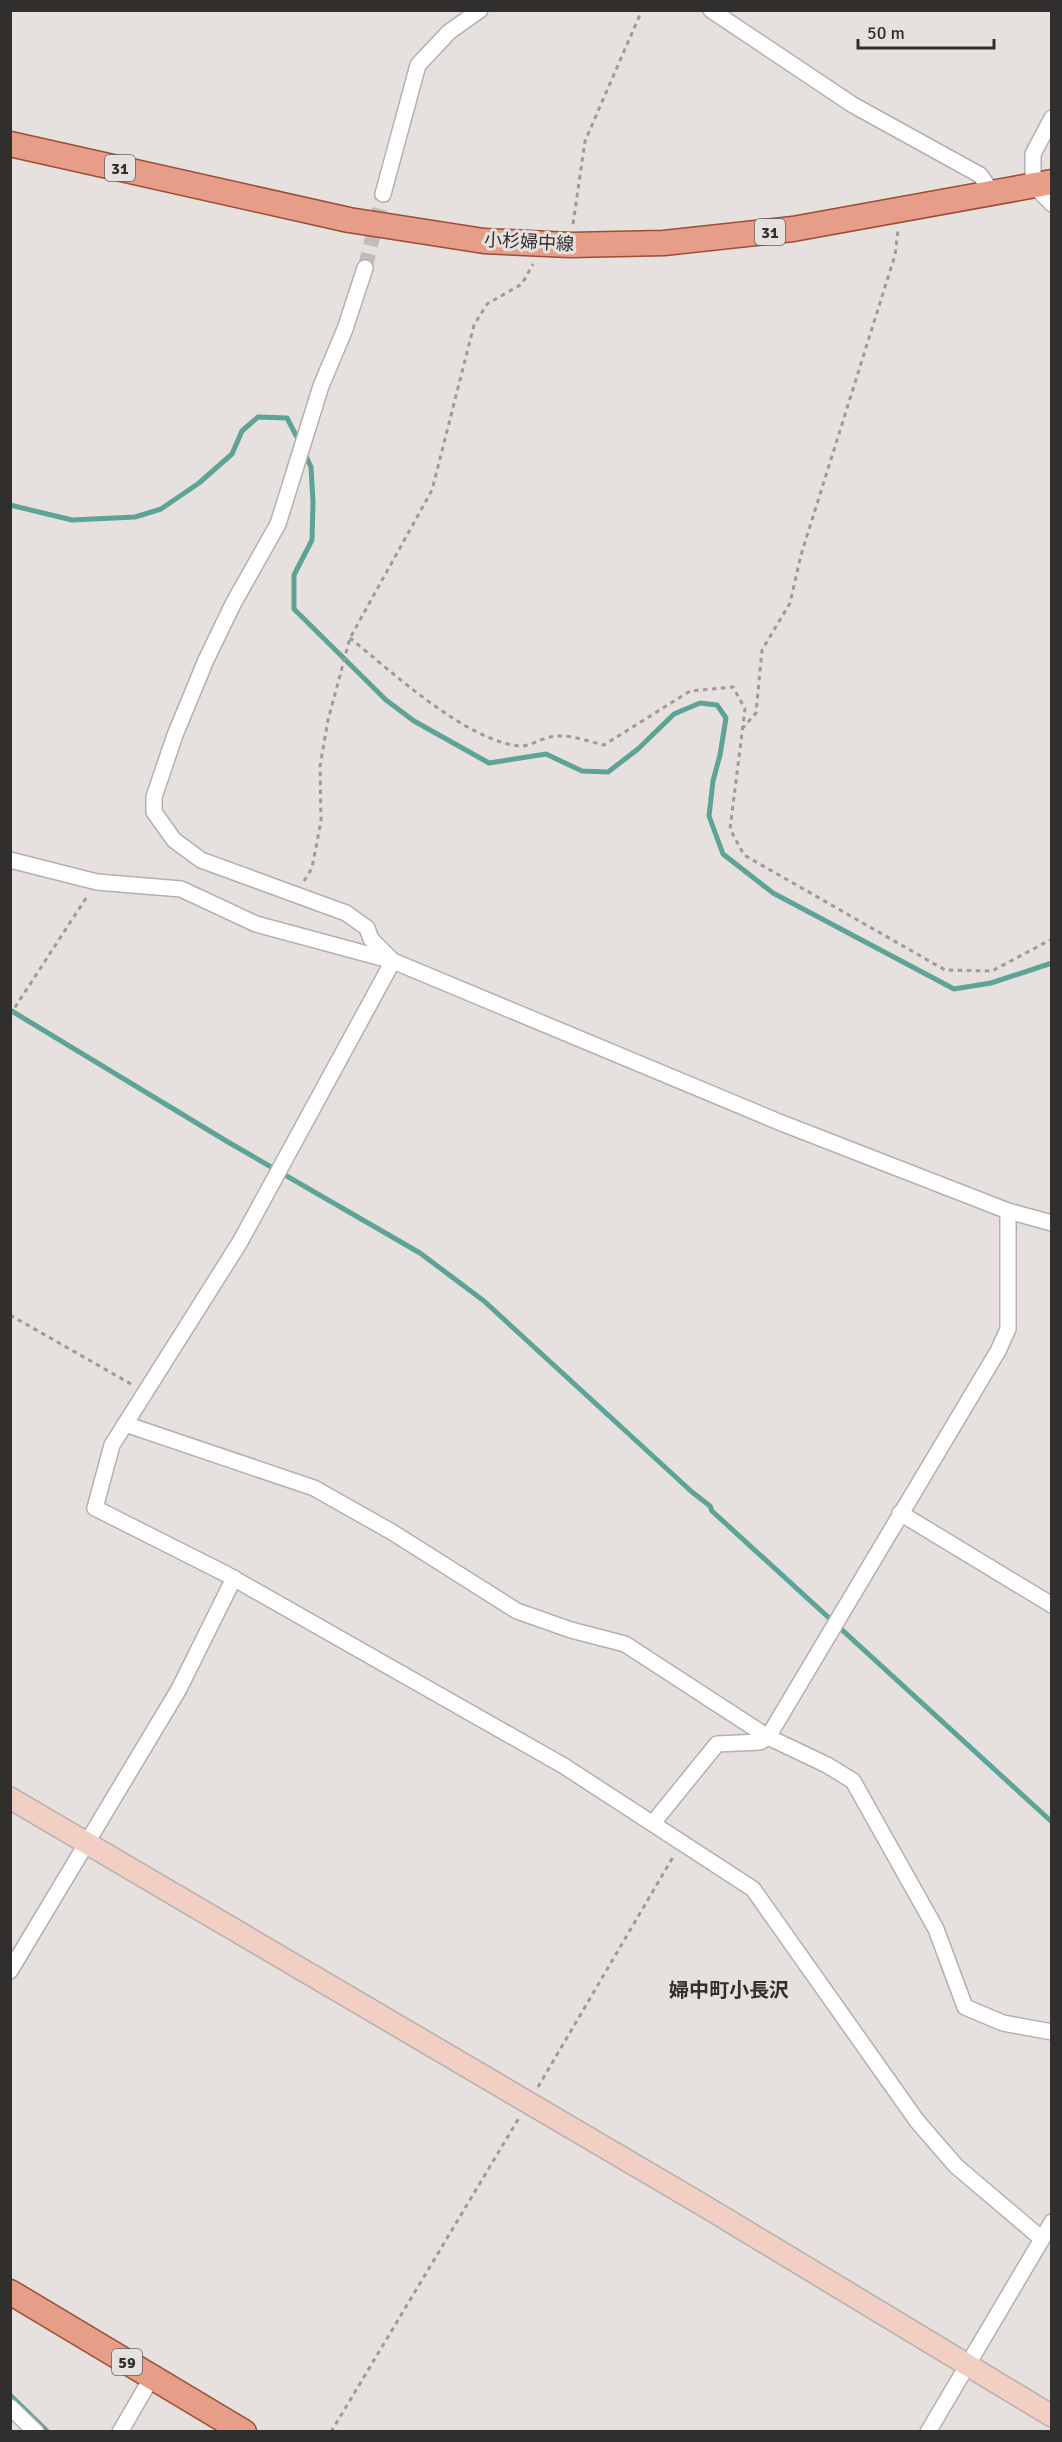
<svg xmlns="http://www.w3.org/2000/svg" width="1062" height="2442" viewBox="0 0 1062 2442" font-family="Signika,'Noto Sans JP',sans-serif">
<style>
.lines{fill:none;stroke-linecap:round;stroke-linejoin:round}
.stream{stroke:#5ea397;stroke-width:5}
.street-tunnel{stroke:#c2bcbb;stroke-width:15;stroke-dasharray:15 8;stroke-linecap:butt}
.street-casing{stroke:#b5afae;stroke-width:18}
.secondary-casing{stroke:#b5afae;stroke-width:24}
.primary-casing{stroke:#9c4d34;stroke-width:27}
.path{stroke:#9e9a98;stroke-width:3;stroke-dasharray:4.5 4.5;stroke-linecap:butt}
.street{stroke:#fff;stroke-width:15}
.secondary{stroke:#f2cfc3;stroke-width:21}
.primary{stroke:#e69e88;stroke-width:24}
.labels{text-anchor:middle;stroke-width:6;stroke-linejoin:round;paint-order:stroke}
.shield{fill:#e6e0de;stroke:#676363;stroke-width:1.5}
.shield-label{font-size:16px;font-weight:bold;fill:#312e2e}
.street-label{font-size:18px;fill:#312e2e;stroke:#e6e0de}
.neighbourhood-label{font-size:20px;font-weight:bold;fill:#312e2e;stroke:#e6e0de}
</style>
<rect width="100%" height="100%" fill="#e6e0de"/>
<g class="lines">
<g class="stream">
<polyline points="304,452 311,467 313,502 312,540 294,575 294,609 386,700 414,721 489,763 546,754 582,771 608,772 638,749 674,714 700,703 717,705 726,718 720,755 713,781 709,816 723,854 773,893 954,989 991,983 1052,963"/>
<polyline points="10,505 72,520 135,517 161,509 199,483 232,454 242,431 258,417 287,418 299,441"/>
<polyline points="10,1010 228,1142 420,1253 484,1301 692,1492 710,1506 712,1511 1052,1822"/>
<polyline points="10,2395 48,2432"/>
</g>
<polyline class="street-tunnel" points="365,268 383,194"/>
<defs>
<g id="street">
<polyline points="711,10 853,105 980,175 992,192"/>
<polyline points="1052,118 1033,154 1033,185 1052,204"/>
<polyline points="383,194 418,65 449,32 480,10"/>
<polyline points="365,268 345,329 321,386 278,524 233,604 206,660 175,735 154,797 154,812 174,840 201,860 346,913 367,928 371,939 391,959"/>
<polyline points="10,860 97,882 181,889 256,924 393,961 779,1122 1008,1211 1052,1223"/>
<polyline points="393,961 240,1242 112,1445 95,1508 226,1574 564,1766 753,1889 917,2121 956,2166 1042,2239"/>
<polyline points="125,1424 314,1488 392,1532 517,1611 571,1630 625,1644 768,1737 827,1765 853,1781 936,1929 965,2007 1003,2023 1052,2032"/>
<polyline points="900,1513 1052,1605"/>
<polyline points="653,1823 717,1744 760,1742 768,1737 998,1351 1008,1329 1008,1211"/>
<polyline points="10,1971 179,1689 234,1578"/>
<polyline points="10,2407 36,2432"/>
<polyline points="120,2432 152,2377"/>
<polyline points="928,2432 1052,2222"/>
</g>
<polyline id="secondary" points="10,1798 701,2204 1052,2416"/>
<g id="primary">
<polyline points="10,144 349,220 484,241 570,245 664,243 793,229 1052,182"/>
<polyline points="10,2292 244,2432"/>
</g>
</defs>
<use href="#street" class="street-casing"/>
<use href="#secondary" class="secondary-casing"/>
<use href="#primary" class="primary-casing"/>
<g class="path">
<polyline points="573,224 585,141 642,10"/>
<path d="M 350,638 C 392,672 465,740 519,746 C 529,747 540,739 550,737 C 566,733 587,741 604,745 L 690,691 L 733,687 L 745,709 L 730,829 L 744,855 L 945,970 L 992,971 L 1052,939"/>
<polyline points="742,729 756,713 762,650 790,603 801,555 895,255 898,230"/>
<polyline points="304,881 312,868 321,821 320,766 328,720 350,638 432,490 474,325 487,304 522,284 533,264"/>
<polyline points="10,1015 88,895"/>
<polyline points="10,1315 131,1384"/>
<polyline points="538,2087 673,1857"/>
<polyline points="331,2432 519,2118"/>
</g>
<use href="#street" class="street"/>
<use href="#secondary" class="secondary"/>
<use href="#primary" class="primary"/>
</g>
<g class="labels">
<g class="shield">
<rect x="105" y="155" width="30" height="26" rx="4.5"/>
<rect x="755" y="219" width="30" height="26" rx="4.5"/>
<rect x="112" y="2349" width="30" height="26" rx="4.5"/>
</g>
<g class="shield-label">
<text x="120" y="174">31</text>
<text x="770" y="238">31</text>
<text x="127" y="2368">59</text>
</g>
<g class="street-label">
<text transform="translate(529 242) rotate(3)" y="6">小杉婦中線</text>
</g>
<g class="neighbourhood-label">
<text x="729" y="1997">婦中町小長沢</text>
</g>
</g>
<rect width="1062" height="2442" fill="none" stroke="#312e2e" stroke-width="24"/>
<path d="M858 39v9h136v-9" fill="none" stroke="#312e2e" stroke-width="3"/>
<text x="867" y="39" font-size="18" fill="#312e2e" stroke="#e6e0de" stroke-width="4.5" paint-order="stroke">50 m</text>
</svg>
